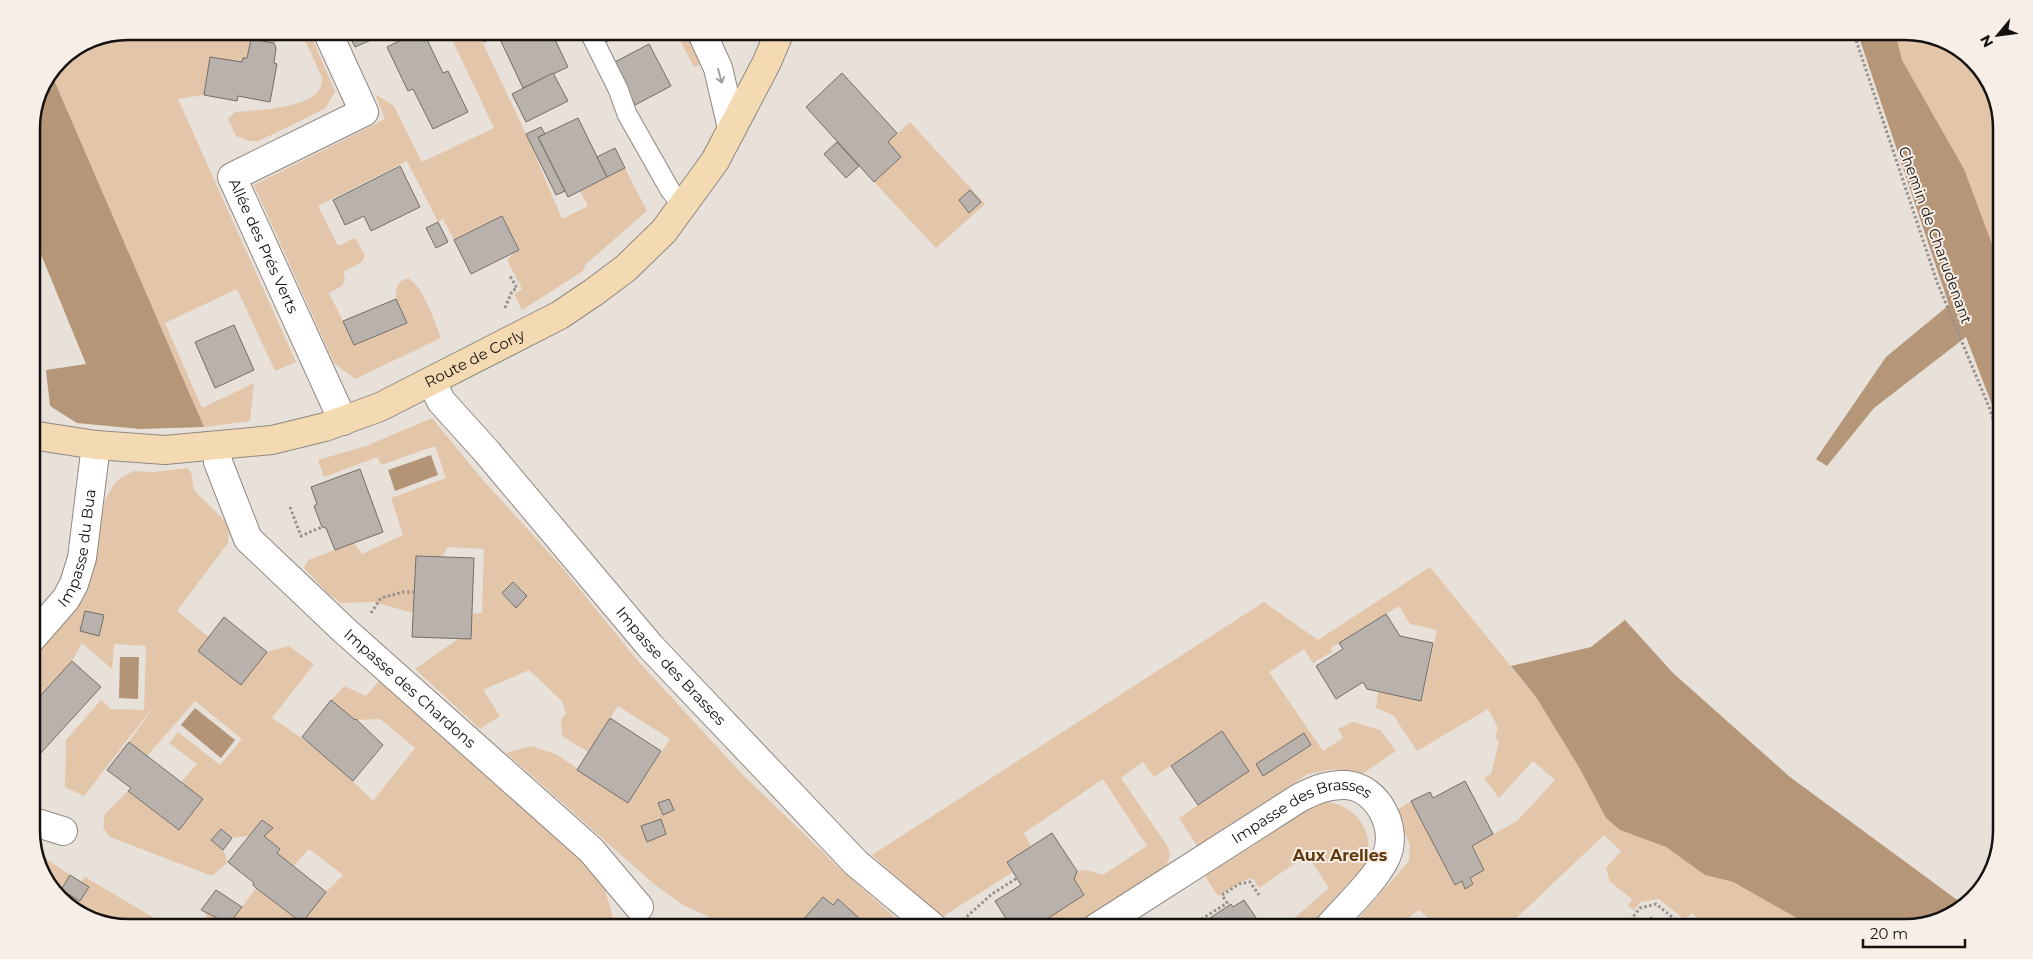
<svg xmlns="http://www.w3.org/2000/svg" width="2033" height="959" viewBox="0 0 2033 959" font-family="Montserrat,sans-serif">
<style>
.green{fill:#e3c5aa}
.forest{fill:#b69678}
.water{fill:#b49476}
.building{fill:#b9b2ac;stroke:#736d67}
.lines{fill:none;stroke-linecap:round;stroke-linejoin:round}
.lane-casing{stroke:#8f8882;stroke-width:21}
.street-casing{stroke:#8f8882;stroke-width:30}
.secondary-casing{stroke:#8f8882;stroke-width:30}
.path{stroke:#96918c;stroke-width:3;stroke-dasharray:2.5 2.5;stroke-linecap:butt}
.lane{stroke:#fff;stroke-width:19}
.street{stroke:#fff;stroke-width:28}
.secondary{stroke:#f4dab2;stroke-width:28}
.oneway{stroke:#a1a09f}
.labels{text-anchor:middle;stroke-width:4;stroke-linejoin:round;paint-order:stroke}
.street-label{font-size:15px;fill:#141210;stroke:#f6eee7}
.neighbourhood-label{font-size:16px;font-weight:bold;fill:#613a0c;stroke:#f6eee7}
.rim{fill:none;stroke:#141210;stroke-width:2.5}
</style>
<rect width="100%" height="100%" fill="#e8e1da"/>
<g class="green">
<path d="M 128,31 L 309,31 L 335,91 L 326,108 L 259,141 L 249,141 L 236,136 L 228,119 L 235,112 C 255,110 326,109 322,78 C 321,74 317,68 316,64 C 310,52 307,39 296,32 L 274,43 L 251,39 L 247,58 L 243,58 L 242,62 L 210,57 L 204,95 L 178,99 L 296,362 L 275,371 L 237,289 L 165,323 L 202,408 L 254,383 L 250,421 L 204,427 L 51,73 L 60,59 L 91,39 Z"/>
<path d="M 448,31 L 477,31 L 528,138 L 562,219 L 588,206 L 580,191 L 625,168 L 647,211 L 586,264 L 583,271 L 522,310 L 514,294 L 522,289 L 507,260 L 519,249 L 502,216 L 454,240 L 443,219 L 438,222 L 407,161 L 318,206 L 338,246 L 355,238 L 365,255 L 362,262 L 343,272 L 345,279 L 342,286 L 329,293 L 343,321 L 396,299 C 396,287 396,282 408,278 C 424,287 434,321 441,338 L 355,379 L 334,363 L 254,185 L 385,119 L 375,94 L 394,106 L 422,162 L 494,128 Z"/>
<polygon points="675,31 689,31 705,62 694,67"/>
<polygon points="1895,31 1905,31 1942,39 1985,74 2002,122 2002,273 1964,169 1902,60"/>
<polygon points="910,122 985,204 936,248 874,182 901,157 888,142"/>
<polygon points="432,418 482,479 561,566 638,661 742,774 837,866 907,928 870,928 838,900 833,905 823,897 796,928 733,928 683,905 654,884 506,753 531,746 556,754 628,803 670,739 618,706 588,752 562,736 561,719 566,714 562,701 529,670 483,690 500,716 480,729 415,669 458,639 471,639 472,614 482,613 484,549 448,547 442,557 416,556 413,613 374,602 341,603 329,595 304,568 308,560 354,543 362,554 403,535 391,498 446,478 435,446 381,465 378,457 324,477 318,460 366,446"/>
<path d="M 187,468 L 191,472 L 194,490 L 229,525 L 228,543 L 177,611 L 209,637 L 198,651 L 241,685 L 267,652 L 289,646 L 314,664 L 272,718 C 309,741 342,770 373,801 L 415,748 L 380,719 L 355,720 L 331,700 L 344,686 L 366,696 L 379,681 L 562,836 L 602,880 L 615,924 L 613,928 L 210,928 L 205,911 L 229,924 L 256,888 L 326,892 L 343,875 L 309,849 L 293,867 L 277,853 L 279,849 L 264,836 L 273,828 L 262,820 L 249,836 L 232,838 L 221,829 L 211,841 L 223,850 L 228,862 L 212,876 L 110,837 L 103,828 L 105,814 L 128,791 L 178,830 L 203,799 L 181,782 L 197,764 L 169,743 L 178,732 L 220,765 L 242,739 L 195,701 L 147,756 L 129,742 L 157,702 L 84,796 L 65,787 L 66,740 L 101,700 L 111,709 L 144,710 L 146,646 L 114,644 L 112,669 L 82,643 L 72,661 L 31,706 L 31,660 L 87,589 L 105,500 L 113,486 L 119,479 L 134,471 L 154,472 Z"/>
<path d="M 1430,567 L 1536,697 L 1580,769 L 1606,818 L 1620,830 L 1666,847 L 1705,875 L 1732,882 L 1814,928 L 1708,928 L 1692,913 L 1685,920 L 1659,899 L 1640,902 L 1634,910 L 1628,906 L 1632,899 L 1610,882 L 1606,868 L 1621,851 L 1604,835 L 1506,928 L 1439,928 L 1419,910 L 1394,928 L 1350,928 L 1409,861 L 1410,845 L 1395,811 L 1411,801 L 1455,885 L 1462,881 L 1465,888 L 1473,884 L 1470,878 L 1484,870 L 1472,846 L 1517,821 L 1555,780 L 1533,761 L 1499,798 L 1484,778 L 1491,774 L 1499,742 L 1495,736 L 1498,728 L 1488,709 L 1417,751 L 1393,715 L 1376,708 L 1378,692 L 1422,700 L 1437,630 L 1410,624 L 1399,606 L 1331,648 L 1332,652 L 1313,663 L 1304,649 L 1269,672 L 1323,751 L 1343,738 L 1338,729 L 1353,722 L 1380,730 L 1396,751 L 1362,774 L 1334,769 L 1308,774 L 1197,846 L 1179,818 L 1249,770 L 1222,731 L 1154,777 L 1143,762 L 1121,778 L 1166,844 C 1172,854 1170,860 1163,869 L 1068,928 L 1033,928 L 1084,895 L 1074,879 L 1077,871 L 1087,870 L 1103,875 L 1147,846 L 1103,779 L 1024,833 L 1031,847 L 1007,862 L 1013,872 L 942,917 L 872,855 L 1264,602 L 1318,640 Z"/>
<path d="M 1325,802 C 1357,804 1376,834 1366,864 L 1308,928 L 1278,928 L 1291,921 L 1329,888 L 1307,855 L 1259,888 L 1254,880 L 1249,878 L 1218,896 L 1205,876 L 1313,806 Z"/>
<polygon points="36,852 70,875 62,890 80,901 89,887 81,882 85,877 171,928 128,928 91,920 48,885"/>
</g>
<g class="forest">
<polygon points="1857,31 1895,31 1902,60 1964,169 2002,271 2002,431 1966,337 1874,408 1827,466 1816,459 1886,357 1949,305"/>
<polygon points="51,73 204,427 140,429 77,423 50,406 46,370 86,364 31,230 31,122 39,91"/>
<polygon points="1625,620 1673,673 1790,777 1964,905 1959,911 1905,928 1814,928 1733,882 1705,875 1666,847 1620,830 1606,818 1580,769 1536,697 1511,666 1591,647"/>
</g>
<g class="water">
<polygon points="431,455 438,475 395,491 388,470"/>
<polygon points="120,657 139,657 138,699 119,698"/>
<polygon points="195,708 235,740 221,758 181,725"/>
</g>
<g class="building">
<polygon points="353,31 365,31 369,41 355,47 348,33"/>
<polygon points="419,31 423,31 443,73 448,71 468,112 433,129 413,89 408,91 387,47"/>
<polygon points="479,31 505,31 484,42"/>
<polygon points="505,31 551,31 568,67 523,88 498,35"/>
<polygon points="600,31 626,31 606,42"/>
<polygon points="251,39 274,43 276,48 274,63 277,64 270,102 238,96 237,101 204,95 210,57 242,62 243,58 247,58"/>
<polygon points="649,44 671,86 635,105 613,63"/>
<polygon points="553,73 568,101 526,122 512,94"/>
<polygon points="842,73 897,133 888,142 901,157 874,182 806,107"/>
<polygon points="578,118 607,177 568,197 538,137"/>
<polygon points="541,127 545,134 538,137 565,191 556,195 526,134"/>
<polygon points="837,142 859,166 846,178 824,154"/>
<polygon points="615,148 625,168 607,177 597,157"/>
<polygon points="400,166 420,207 371,231 364,216 345,225 333,200"/>
<polygon points="970,190 981,202 969,213 959,200"/>
<polygon points="502,216 519,250 471,274 454,240"/>
<polygon points="438,222 448,242 436,248 426,228"/>
<polygon points="396,299 407,323 354,345 343,321"/>
<polygon points="234,325 254,370 215,388 195,342"/>
<polygon points="360,469 383,532 335,550 326,528 322,527 314,506 317,504 311,487"/>
<polygon points="416,556 474,558 471,639 412,637"/>
<polygon points="513,582 527,596 516,608 502,593"/>
<polygon points="85,611 104,615 99,636 80,631"/>
<polygon points="1386,614 1400,636 1433,643 1421,701 1367,689 1363,682 1336,699 1316,666 1343,649 1339,643"/>
<polygon points="224,617 267,652 241,685 198,651"/>
<polygon points="72,661 101,687 39,755 31,747 31,706"/>
<polygon points="331,700 355,720 356,719 383,745 353,781 302,737"/>
<polygon points="610,718 661,751 628,803 577,770"/>
<polygon points="1222,731 1249,771 1198,805 1171,766"/>
<polygon points="1304,733 1311,745 1263,776 1256,764"/>
<polygon points="129,742 203,799 179,830 128,791 131,788 107,770"/>
<polygon points="1465,781 1493,834 1472,846 1484,870 1470,878 1473,884 1465,889 1462,881 1455,885 1411,801 1430,792 1433,798"/>
<polygon points="669,799 674,810 663,815 658,803"/>
<polygon points="661,819 666,834 647,842 641,826"/>
<polygon points="262,820 273,828 264,836 280,849 277,853 326,892 302,923 256,888 253,885 254,883 228,862"/>
<polygon points="221,829 232,838 223,850 211,840"/>
<polygon points="1052,833 1077,871 1074,879 1084,895 1033,928 1012,928 995,901 1021,885 1007,862"/>
<polygon points="70,875 89,887 80,901 61,890"/>
<polygon points="216,890 242,907 229,924 201,910"/>
<polygon points="823,897 833,905 838,899 870,928 796,928"/>
<polygon points="1244,900 1263,928 1195,928 1231,904 1233,907"/>
<polygon points="1651,917 1664,928 1641,928"/>
</g>
<g class="lines">
<defs>
<polyline id="lane" points="589,31 618,89 627,114 670,190 682,205"/>
<g id="street">
<path id="s1" d="M 327,31 L 364,112 L 232,177 L 343,421"/>
<polyline points="701,31 718,68 732,128"/>
<path id="s2" d="M 432,382 L 441,401 L 487,452 L 650,646 L 856,863 L 934,928"/>
<path id="s3" d="M 217,447 L 218,462 L 248,539 L 345,631 L 591,850 L 639,907"/>
<path id="s4" d="M 31,639 L 66,599 L 74,584 L 82,558 L 96,445"/>
<polyline points="31,821 63,831"/>
<path id="s5" d="M 1096,928 L 1299,798 C 1315,790 1328,784 1346,785 C 1378,787 1399,829 1386,857 C 1376,880 1345,908 1328,928"/>
</g>
<g id="secondary">
<path id="s6" d="M 31,435 L 96,445 L 165,450 L 272,440 L 325,427 L 380,407 L 560,315 L 594,292 L 626,268 L 664,231 L 715,161 L 767,62 L 780,31"/>
</g>
</defs>
<use href="#lane" class="lane-casing"/>
<use href="#street" class="street-casing"/>
<use href="#secondary" class="secondary-casing"/>
<g class="path">
<polyline points="1853,31 1937,282 1989,407 2002,444"/>
<polyline points="505,308 512,291 517,288 510,276"/>
<polyline points="290,507 301,536 322,527"/>
<polyline points="371,613 381,598 403,592 414,592"/>
<polyline points="963,920 992,894 1017,878"/>
<polyline points="1197,922 1227,903 1222,895 1239,884 1250,882 1259,895"/>
<polyline points="1624,928 1640,908 1656,904 1686,928"/>
</g>
<use href="#lane" class="lane"/>
<use href="#street" class="street"/>
<use href="#secondary" class="secondary"/>
</g>
<defs><path id="oneway-shaft" d="M-6 0H5M1.5-3L5.5 0L1.5 3" fill="none" stroke-width="1.6" stroke-linecap="round" stroke-linejoin="round" transform="scale(1.25)"/></defs>
<use class="oneway" href="#oneway-shaft" transform="translate(720 76) rotate(75)"/>
<g class="labels">
<g class="street-label">
<text transform="translate(1935 235) rotate(70)" y="5">Chemin de Charudenant</text>
<text dy="5" stroke="none"><textPath href="#s1" startOffset="312">Allée des Prés Verts</textPath></text>
<text dy="5" stroke="none"><textPath href="#s6" startOffset="462">Route de Corly</textPath></text>
<text dy="5" stroke="none"><textPath href="#s4" startOffset="106">Impasse du Bua</textPath></text>
<text dy="5" stroke="none"><textPath href="#s2" startOffset="372">Impasse des Brasses</textPath></text>
<text dy="5" stroke="none"><textPath href="#s3" startOffset="318">Impasse des Chardons</textPath></text>
<text dy="5" stroke="none"><textPath href="#s5" startOffset="240">Impasse des Brasses</textPath></text>
</g>
<g class="neighbourhood-label">
<text x="1340" y="861">Aux Arelles</text>
</g>
</g>
<path d="M0 0H2033V959H0ZM128 40H1905A88 88 0 0 1 1993 128V831A88 88 0 0 1 1905 919H128A88 88 0 0 1 40 831V128A88 88 0 0 1 128 40Z" fill="#f6eee7" fill-rule="evenodd"/>
<path class="rim" d="M128 40H1905A88 88 0 0 1 1993 128V831A88 88 0 0 1 1905 919H128A88 88 0 0 1 40 831V128A88 88 0 0 1 128 40Z"/>
<g transform="translate(1998 35) rotate(241)" stroke="#f6eee7" stroke-width="4" paint-order="stroke">
<path d="M0-4L9 19L0 12L-9 19Z" fill="#141210"/>
<text y="-8" font-size="14" font-weight="bold" text-anchor="middle" fill="#141210">N</text>
</g>
<path d="M1863 939v8h102v-8" fill="none" stroke="#141210" stroke-width="2.5"/>
<text x="1870" y="939" font-size="15" fill="#141210" stroke="#f6eee7" stroke-width="4" paint-order="stroke">20 m</text>
</svg>
